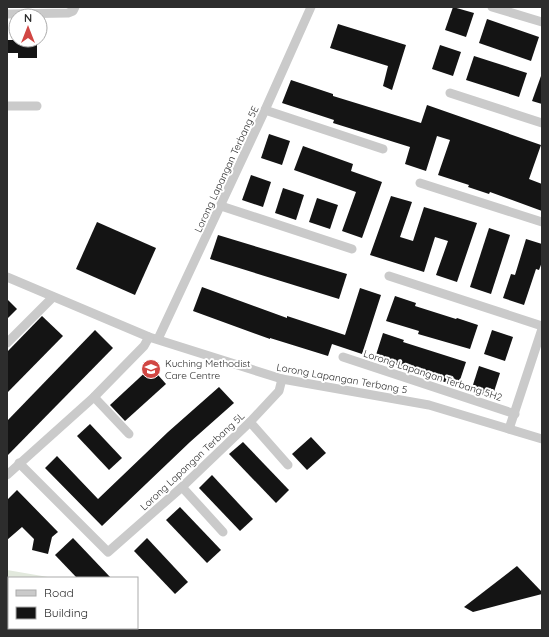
<svg xmlns="http://www.w3.org/2000/svg" width="549" height="637" viewBox="0 0 549 637" font-family="Quicksand,sans-serif">
<style>
.green{fill:#e2e9dd}
.building{fill:#141414}
.lines{fill:none;stroke-linecap:round;stroke-linejoin:round}
.minor{stroke:#cacaca;stroke-width:9}
.trunk{stroke:#9c9c9c;stroke-width:15}
.labels{text-anchor:middle;stroke-width:4;stroke-linejoin:round;paint-order:stroke}
.street-label{font-size:10px;fill:#2d2d2d;stroke:#fff}
.poi-label{font-size:10px;fill:#2d2d2d;stroke:#fff;text-anchor:start}
</style>
<rect width="100%" height="100%" fill="#fff"/>
<polygon class="green" points="7,570 48,577 49,578 9,578 9,587 7,586"/>
<g class="building">
<polygon points="453,7 474,13 466,37 445,30"/>
<polygon points="487,19 539,37 531,61 479,43"/>
<polygon points="338,24 406,45 392,90 383,86 388,66 330,48"/>
<polygon points="7,40 37,40 37,58 18,58 18,53 7,53"/>
<polygon points="440,45 461,52 453,76 432,69"/>
<polygon points="474,56 527,73 519,97 466,80"/>
<polygon points="541,76 542,76 542,104 532,101"/>
<polygon points="291,80 333,94 333,96 421,123 427,105 541,145 529,179 542,184 542,211 490,192 489,194 468,187 469,185 438,175 450,140 437,136 426,171 405,164 410,147 333,123 334,120 282,103"/>
<polygon points="269,134 290,141 282,165 261,158"/>
<polygon points="303,146 353,164 351,171 382,182 362,238 342,231 356,192 294,170"/>
<polygon points="251,175 271,182 263,207 242,200"/>
<polygon points="283,188 304,195 296,220 275,213"/>
<polygon points="391,196 412,202 400,237 413,241 424,207 477,223 457,282 436,275 448,241 435,237 424,272 370,255"/>
<polygon points="317,198 338,205 330,229 309,222"/>
<polygon points="97,222 156,248 135,295 76,269"/>
<polygon points="489,228 510,235 491,294 470,287"/>
<polygon points="218,235 347,274 339,299 210,259"/>
<polygon points="526,239 542,244 542,262 539,270 536,269 524,305 503,298 511,274 515,275"/>
<polygon points="202,287 287,318 287,316 345,335 360,288 381,295 362,354 332,344 328,356 270,338 270,339 193,311"/>
<polygon points="395,296 416,303 415,306 456,319 457,318 478,325 470,349 418,334 419,331 386,321"/>
<polygon points="7,299 17,309 7,319"/>
<polygon points="42,316 63,336 7,393 7,352"/>
<polygon points="95,330 113,348 7,456 7,421"/>
<polygon points="492,330 513,337 505,361 484,354"/>
<polygon points="383,333 404,340 403,342 466,362 458,386 405,370 406,368 375,358"/>
<polygon points="479,366 500,373 492,398 471,391"/>
<polygon points="151,367 166,384 125,421 110,405"/>
<polygon points="219,387 234,403 190,442 102,526 45,468 57,456 98,499 168,432"/>
<polygon points="90,424 122,458 109,470 77,436"/>
<polygon points="311,437 326,453 307,470 292,454"/>
<polygon points="243,442 289,490 276,503 229,454"/>
<polygon points="212,475 253,519 240,531 199,488"/>
<polygon points="17,490 58,532 52,537 48,554 32,550 34,539 22,527 7,540 7,500"/>
<polygon points="180,507 221,550 207,563 166,520"/>
<polygon points="73,538 111,578 77,578 55,555"/>
<polygon points="147,538 188,582 175,594 134,551"/>
<polygon points="517,566 542,592 542,594 473,612 464,607"/>
</g>
<g class="lines">
<g class="minor">
<polyline points="492,7 542,22"/>
<polyline points="7,14 68,13 73,11 75,7"/>
<polyline points="450,93 542,123"/>
<polyline points="7,106 37,106"/>
<polyline points="265,110 383,149"/>
<polyline points="420,183 542,222"/>
<polyline points="221,206 352,249"/>
<polyline points="389,276 542,326"/>
<polyline points="7,277 149,337 282,379 429,405 542,439"/>
<polyline points="158,339 265,110 311,7"/>
<polyline points="7,343 53,297"/>
<polyline points="343,357 515,414"/>
<polyline points="94,397 129,434"/>
<polyline points="250,422 288,465"/>
<polyline points="509,429 542,329"/>
<polyline points="19,463 108,552 182,487 250,422 279,391 282,379"/>
<polyline points="7,475 94,397 144,346 149,337"/>
<polyline points="182,487 223,532"/>
</g>
<g class="trunk">
<polyline points="7,626 9,626"/>
<polyline points="21,628 34,630"/>
</g>
</g>
<defs>
<symbol id="school-disc" viewBox="-11 -11 22 22"><circle r="9.5" fill="#d14643" stroke="#fff"/><path d="M0-5L7-2L0 1L-7-2ZM-4 1L0 2.5L4 1V4Q0 6-4 4Z" fill="#fff"/></symbol>
</defs>
<g fill-rule="evenodd">
<use href="#school-disc" x="140" y="358" width="22" height="22"/>
</g>
<g class="labels">
<g class="street-label">
<text transform="translate(226 169) rotate(-65)" y="4">Lorong Lapangan Terbang 5E</text>
<text transform="translate(433 375) rotate(18)" y="4">Lorong Lapangan Terbang 5H2</text>
<text transform="translate(342 378) rotate(10)" y="4">Lorong Lapangan Terbang 5</text>
<text transform="translate(192 461) rotate(-43)" y="4">Lorong Lapangan Terbang 5L</text>
</g>
<g class="poi-label">
<text x="165" y="367">Kuching Methodist<tspan x="165" dy="12">Care Centre</tspan></text>
</g>
</g>
<rect width="549" height="637" fill="none" stroke="#2d2d2d" stroke-width="16"/>
<rect x="8" y="577" width="130" height="52" fill="#ffffff" stroke="#ababab"/>
<rect x="16" y="590" width="20" height="6" fill="#cacaca" stroke="#ababab"/>
<text x="44" y="597" font-size="12" fill="#2d2d2d">Road</text>
<rect x="16" y="607" width="20" height="12" fill="#141414" stroke="#ababab"/>
<text x="44" y="617" font-size="12" fill="#2d2d2d">Building</text>
<g transform="translate(28 28)"><circle r="19" fill="#ffffff" stroke="#ababab"/>
<path d="M0-3L7 15L0 10L-7 15Z" fill="#d14643"/>
<text y="-6" font-size="11" font-weight="bold" text-anchor="middle" fill="#2d2d2d">N</text>
</g>
</svg>
